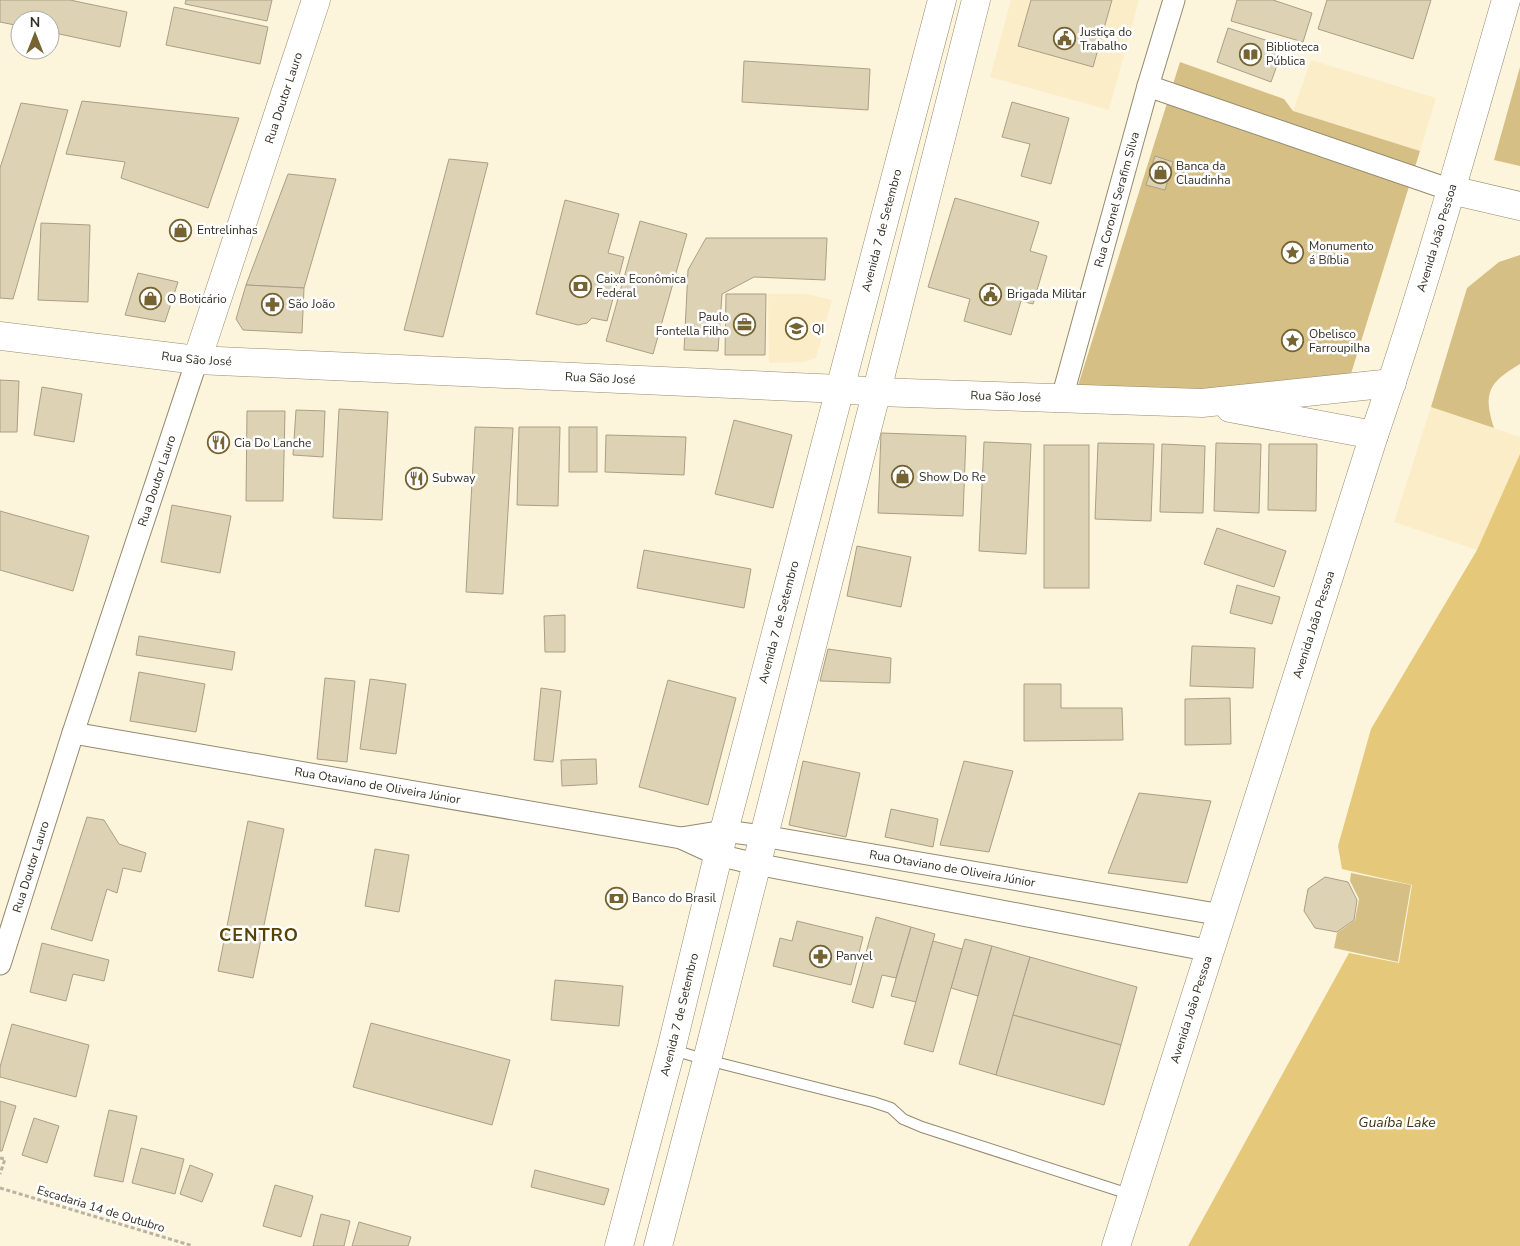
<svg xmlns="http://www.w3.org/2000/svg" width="1520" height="1246" viewBox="0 0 1520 1246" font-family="'Nunito Sans',sans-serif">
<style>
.built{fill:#fbedc7}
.green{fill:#d5bf85}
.water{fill:#e5c879}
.building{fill:#ddd2b4;stroke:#aa9f83}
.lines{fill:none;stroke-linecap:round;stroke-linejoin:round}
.lane-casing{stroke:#948a6e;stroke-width:12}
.street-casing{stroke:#948a6e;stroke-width:23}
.secondary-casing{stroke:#948a6e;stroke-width:29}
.path{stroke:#bab39f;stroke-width:3;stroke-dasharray:4 2.5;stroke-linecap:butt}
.lane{stroke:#fff;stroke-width:10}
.street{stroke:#fff;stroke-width:21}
.secondary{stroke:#fff;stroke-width:28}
.labels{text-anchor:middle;stroke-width:5;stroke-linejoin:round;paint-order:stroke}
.poi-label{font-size:12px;fill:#322e23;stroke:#fff;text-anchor:start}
.street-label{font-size:12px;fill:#322e23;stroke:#fff}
.water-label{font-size:14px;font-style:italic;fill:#3f330f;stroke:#fff}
.district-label{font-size:18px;font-weight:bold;letter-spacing:1px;fill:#564301;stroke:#fff}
</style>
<rect width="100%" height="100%" fill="#fdf4dc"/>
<g class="built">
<polygon points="1011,0 1139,0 1109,110 990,77"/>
<polygon points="1311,60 1436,98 1420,151 1293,111"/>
<polygon points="768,294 807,294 832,300 816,358 805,362 769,363"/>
<polygon points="1431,407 1520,437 1520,454 1477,550 1394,522"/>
</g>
<g class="green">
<polygon points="1180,62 1284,99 1293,111 1420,151 1350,377 1209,393 1076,392"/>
<polygon points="1520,67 1520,166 1494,160"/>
<path d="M 1520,255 L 1520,364 C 1488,383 1483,393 1494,428 L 1431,407 L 1467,288 L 1499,262 Z"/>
<polygon points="1351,873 1411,885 1398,962 1334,948 1337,933 1355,920 1359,899 1350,881"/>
</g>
<polygon class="water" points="1520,454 1520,1246 1188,1246 1349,953 1399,963 1412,885 1342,869 1338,846 1371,729 1477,550"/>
<g class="building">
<polygon points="0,0 70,0 127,12 120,47 50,32 50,20 20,20 20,26 0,22"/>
<polygon points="186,0 272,0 267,21 185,4"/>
<polygon points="1031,0 1112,0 1093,67 1018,46"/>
<polygon points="1237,0 1273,0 1312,13 1303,42 1231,21"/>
<polygon points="1327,0 1431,0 1413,59 1318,29"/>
<polygon points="174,7 268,27 260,64 166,45"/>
<polygon points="1228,28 1284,46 1271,82 1217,62"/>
<polygon points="744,61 870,69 868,110 742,102"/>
<polygon points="82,101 239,118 208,208 121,178 125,162 66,154"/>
<polygon points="1012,102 1069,118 1051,184 1021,176 1030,144 1002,137"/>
<polygon points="21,103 68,110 13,299 0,298 0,168"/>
<polygon points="1155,156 1173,162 1165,190 1146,185"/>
<polygon points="449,159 488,163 443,337 404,330"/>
<polygon points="288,174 336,179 304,288 246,285"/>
<polygon points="955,198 1039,222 1030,251 1047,256 1033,304 1021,301 1011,335 964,321 970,299 928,287"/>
<polygon points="565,200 619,214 608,253 624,257 607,321 592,318 587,323 578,325 536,314"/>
<polygon points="640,221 687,234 653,354 606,341"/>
<polygon points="41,223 90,225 88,302 38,300"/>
<polygon points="706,238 827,238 825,280 754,277 722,294 718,351 684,350 688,270"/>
<polygon points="138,273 178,282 165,322 125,315"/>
<polygon points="246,285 304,288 302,333 243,330 236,319"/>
<polygon points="726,294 766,294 765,355 725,355"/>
<polygon points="0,380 19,381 17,432 0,432"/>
<polygon points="42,387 82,394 74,442 34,435"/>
<polygon points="339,409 388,412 382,520 333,518"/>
<polygon points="296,410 325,411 323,457 293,455"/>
<polygon points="247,411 285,411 283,501 246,501"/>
<polygon points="734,420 792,435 773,508 715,494"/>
<polygon points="475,427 513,428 503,594 466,592"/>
<polygon points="519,427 560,427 558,506 517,505"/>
<rect x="569" y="427" width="28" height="45"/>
<polygon points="881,433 966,436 963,516 878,513"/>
<polygon points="606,435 686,437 684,475 605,472"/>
<polygon points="984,442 1031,444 1026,554 979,551"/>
<polygon points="1098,443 1154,444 1151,521 1095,519"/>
<polygon points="1216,443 1261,444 1259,513 1214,511"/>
<polygon points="1162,444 1205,446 1203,513 1160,512"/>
<polygon points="1269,444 1317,444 1316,511 1268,510"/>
<rect x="1044" y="445" width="45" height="143"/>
<polygon points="172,505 231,516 220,573 161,562"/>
<polygon points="0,511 89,536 73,591 0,570"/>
<polygon points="1217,528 1286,551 1274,587 1204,564"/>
<polygon points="857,546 911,557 901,607 847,596"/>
<polygon points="644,550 751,569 744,608 637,588"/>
<polygon points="1237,585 1280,597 1272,624 1230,613"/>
<polygon points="565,615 565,652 545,652 544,616"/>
<polygon points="139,636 235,652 232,670 136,655"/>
<polygon points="1192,646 1255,648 1253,688 1190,686"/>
<polygon points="828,649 891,658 890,683 820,681"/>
<polygon points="139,672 205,684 196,732 130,721"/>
<polygon points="325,678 355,681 347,762 317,759"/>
<polygon points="370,679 406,684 396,754 360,749"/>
<polygon points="668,680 736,698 708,805 639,787"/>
<polygon points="1024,684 1061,684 1061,708 1122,708 1123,740 1024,741"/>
<polygon points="541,688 561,691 553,762 534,760"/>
<polygon points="1230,698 1231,744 1185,745 1185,699"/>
<polygon points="596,759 597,784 562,786 561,760"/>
<polygon points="803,761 860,773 846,837 789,825"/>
<polygon points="964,761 1013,771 989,852 940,845"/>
<polygon points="1139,793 1211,801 1187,883 1108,873"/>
<polygon points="891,809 938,819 933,847 885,837"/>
<polygon points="87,817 104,820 119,844 146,853 141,872 123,868 117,893 107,889 92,941 51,929"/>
<polygon points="248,821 284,829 253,978 218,971"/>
<polygon points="375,849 409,855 399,912 365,906"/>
<polygon points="1325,877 1348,882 1357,900 1354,920 1337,932 1315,928 1304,911 1308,889"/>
<polygon points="876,917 911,927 896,978 882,975 873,1008 852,1002"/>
<polygon points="797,921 863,937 851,985 773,966 780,938 792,941"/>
<polygon points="911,927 935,934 916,1002 891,996"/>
<polygon points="965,939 992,946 978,996 951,988"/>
<polygon points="933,941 962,949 933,1052 904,1044"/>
<polygon points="42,943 109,960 104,981 73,974 66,1001 30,992"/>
<polygon points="992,946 1030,957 996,1075 959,1064"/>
<polygon points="1030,957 1137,987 1121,1045 1013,1015"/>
<polygon points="555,980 623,986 619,1026 551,1020"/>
<polygon points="1013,1015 1121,1045 1104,1105 996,1075"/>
<polygon points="371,1023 510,1060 492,1125 353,1087"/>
<polygon points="12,1024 89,1045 76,1097 0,1077 0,1067"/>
<polygon points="0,1101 16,1106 2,1151 0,1151"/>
<polygon points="109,1110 137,1116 123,1182 94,1176"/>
<polygon points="34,1118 59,1126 47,1163 22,1155"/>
<polygon points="141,1148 184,1159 175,1194 132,1183"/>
<polygon points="190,1165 213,1174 202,1202 180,1194"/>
<polygon points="535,1170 609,1189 604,1205 531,1187"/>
<polygon points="275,1185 313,1196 301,1237 263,1226"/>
<polygon points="321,1214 350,1221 344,1246 313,1246"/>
<polygon points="359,1222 411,1237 408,1246 352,1246"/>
</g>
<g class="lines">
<defs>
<polyline id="lane" points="673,1050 707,1060 873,1102 891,1108 903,1119 922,1127 1132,1195"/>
<g id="street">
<polyline points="1148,86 1451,190"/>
<path id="s1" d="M 1062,398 L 1148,86 L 1174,0"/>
<path id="s2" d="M 73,733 L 681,838 L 718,855 L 756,864 L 1211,951"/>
<path id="s3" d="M 681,838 L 724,831 L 763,836 L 1222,915"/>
<path id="s4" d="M 0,964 L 73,733 L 197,360"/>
</g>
<g id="secondary">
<polyline points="1451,190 1520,206"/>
<path id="s5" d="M 0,336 L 197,360 L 840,389 L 877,392 L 1202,403 L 1392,383"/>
<path id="s6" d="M 197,360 L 316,0"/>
<polyline points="1230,408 1374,435"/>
<path id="s7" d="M 619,1246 L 671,1050 L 724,831 L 942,0"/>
<polyline points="658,1246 707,1060 976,0"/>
<path id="s8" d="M 1116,1246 L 1374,435 C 1423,292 1464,146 1506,0"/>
</g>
</defs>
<use href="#lane" class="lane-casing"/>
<use href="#street" class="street-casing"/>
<use href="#secondary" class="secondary-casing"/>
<g class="path">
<polyline points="0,1158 5,1159 0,1174"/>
<polyline points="0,1188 193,1246"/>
</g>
<use href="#lane" class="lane"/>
<use href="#street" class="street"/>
<use href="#secondary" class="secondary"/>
</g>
<defs>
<symbol id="civic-ring" viewBox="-11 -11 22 22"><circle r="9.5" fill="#fff" stroke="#756432" stroke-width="1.5"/><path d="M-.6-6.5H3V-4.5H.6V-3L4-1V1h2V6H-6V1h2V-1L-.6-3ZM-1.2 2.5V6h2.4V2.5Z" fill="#756432"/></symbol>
<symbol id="library-ring" viewBox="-11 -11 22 22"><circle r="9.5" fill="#fff" stroke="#756432" stroke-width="1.5"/><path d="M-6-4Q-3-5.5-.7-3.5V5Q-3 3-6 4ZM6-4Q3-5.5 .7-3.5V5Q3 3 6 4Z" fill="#756432"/></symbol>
<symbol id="shop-ring" viewBox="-11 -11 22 22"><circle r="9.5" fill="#fff" stroke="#756432" stroke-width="1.5"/><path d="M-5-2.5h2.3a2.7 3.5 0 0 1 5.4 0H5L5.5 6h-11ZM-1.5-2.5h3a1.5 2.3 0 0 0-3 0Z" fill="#756432"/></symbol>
<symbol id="sight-ring" viewBox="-11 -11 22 22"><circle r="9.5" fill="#fff" stroke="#756432" stroke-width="1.5"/><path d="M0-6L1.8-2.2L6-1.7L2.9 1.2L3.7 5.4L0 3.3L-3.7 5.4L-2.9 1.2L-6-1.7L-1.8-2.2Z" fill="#756432"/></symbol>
<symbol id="bank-ring" viewBox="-11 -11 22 22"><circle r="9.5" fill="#fff" stroke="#756432" stroke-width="1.5"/><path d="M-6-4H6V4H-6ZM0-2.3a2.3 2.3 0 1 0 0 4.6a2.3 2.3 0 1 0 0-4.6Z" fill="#756432"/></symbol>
<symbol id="pharmacy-ring" viewBox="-11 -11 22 22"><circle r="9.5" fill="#fff" stroke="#756432" stroke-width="1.5"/><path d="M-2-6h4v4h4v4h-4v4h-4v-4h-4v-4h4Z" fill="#756432"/></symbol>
<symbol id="office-ring" viewBox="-11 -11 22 22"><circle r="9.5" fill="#fff" stroke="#756432" stroke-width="1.5"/><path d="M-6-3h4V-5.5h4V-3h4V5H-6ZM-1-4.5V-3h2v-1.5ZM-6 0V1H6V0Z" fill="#756432"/></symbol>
<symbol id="university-ring" viewBox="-11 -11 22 22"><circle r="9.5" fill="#fff" stroke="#756432" stroke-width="1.5"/><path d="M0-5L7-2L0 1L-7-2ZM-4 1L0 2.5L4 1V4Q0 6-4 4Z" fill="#756432"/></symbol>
<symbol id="restaurant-ring" viewBox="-11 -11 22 22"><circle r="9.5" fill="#fff" stroke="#756432" stroke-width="1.5"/><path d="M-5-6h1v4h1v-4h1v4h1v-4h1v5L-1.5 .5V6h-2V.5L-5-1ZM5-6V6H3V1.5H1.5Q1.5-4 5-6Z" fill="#756432"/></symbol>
</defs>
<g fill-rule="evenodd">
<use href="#civic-ring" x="1052" y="26" width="25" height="25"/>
<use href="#library-ring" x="1238" y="42" width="25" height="25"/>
<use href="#shop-ring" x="1148" y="160" width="25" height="25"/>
<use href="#shop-ring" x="168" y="218" width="25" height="25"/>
<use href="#sight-ring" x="1280" y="240" width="25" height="25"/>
<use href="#bank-ring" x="568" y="274" width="25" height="25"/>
<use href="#civic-ring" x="978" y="282" width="25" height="25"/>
<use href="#shop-ring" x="138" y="286" width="25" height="25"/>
<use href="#pharmacy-ring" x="260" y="292" width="25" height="25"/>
<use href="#office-ring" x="732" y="312" width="25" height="25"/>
<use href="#university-ring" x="784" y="316" width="25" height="25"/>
<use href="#sight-ring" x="1280" y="328" width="25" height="25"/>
<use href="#restaurant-ring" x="206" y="430" width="25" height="25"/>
<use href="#shop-ring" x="890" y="464" width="25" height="25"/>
<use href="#restaurant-ring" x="404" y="466" width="25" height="25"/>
<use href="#bank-ring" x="604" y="886" width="25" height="25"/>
<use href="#pharmacy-ring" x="808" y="944" width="25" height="25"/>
</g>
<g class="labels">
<g class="poi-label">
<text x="1080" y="36">Justiça do<tspan x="1080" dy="14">Trabalho</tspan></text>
<text x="1266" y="51">Biblioteca<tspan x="1266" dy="14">Pública</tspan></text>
<text x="1176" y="170">Banca da<tspan x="1176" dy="14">Claudinha</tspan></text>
<text x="197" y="234">Entrelinhas</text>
<text x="1309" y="250">Monumento<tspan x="1309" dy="14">á Bíblia</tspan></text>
<text x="596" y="283">Caixa Econômica<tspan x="596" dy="14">Federal</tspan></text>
<text x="1007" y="298">Brigada Militar</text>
<text x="167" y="303">O Boticário</text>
<text x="288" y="308">São João</text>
<text x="729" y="321" text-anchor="end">Paulo<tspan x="729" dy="14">Fontella Filho</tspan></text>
<text x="812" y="333">QI</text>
<text x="1309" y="338">Obelisco<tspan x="1309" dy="14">Farroupilha</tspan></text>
<text x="234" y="447">Cia Do Lanche</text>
<text x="919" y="481">Show Do Re</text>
<text x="432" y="482">Subway</text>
<text x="632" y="902">Banco do Brasil</text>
<text x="836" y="960">Panvel</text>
</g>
<g class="street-label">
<text dy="4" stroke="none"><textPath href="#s6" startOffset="276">Rua Doutor Lauro</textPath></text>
<text dy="4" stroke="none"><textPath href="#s1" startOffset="206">Rua Coronel Serafim Silva</textPath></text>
<text dy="4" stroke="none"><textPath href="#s7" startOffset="1049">Avenida 7 de Setembro</textPath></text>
<text dy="4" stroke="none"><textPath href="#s8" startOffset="1058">Avenida João Pessoa</textPath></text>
<text dy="4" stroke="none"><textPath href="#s5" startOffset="198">Rua São José</textPath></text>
<text dy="4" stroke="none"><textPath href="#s5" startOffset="602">Rua São José</textPath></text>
<text dy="4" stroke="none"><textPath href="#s5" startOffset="1008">Rua São José</textPath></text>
<text dy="4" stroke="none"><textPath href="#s4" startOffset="508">Rua Doutor Lauro</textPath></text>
<text dy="4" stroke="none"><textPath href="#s7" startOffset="644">Avenida 7 de Setembro</textPath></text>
<text dy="4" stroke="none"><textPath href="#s8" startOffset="652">Avenida João Pessoa</textPath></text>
<text dy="4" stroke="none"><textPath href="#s2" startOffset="309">Rua Otaviano de Oliveira Júnior</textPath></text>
<text dy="4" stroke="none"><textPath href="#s4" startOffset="102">Rua Doutor Lauro</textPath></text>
<text dy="4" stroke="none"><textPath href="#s3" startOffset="275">Rua Otaviano de Oliveira Júnior</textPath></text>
<text dy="4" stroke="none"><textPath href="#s8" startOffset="248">Avenida João Pessoa</textPath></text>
<text dy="4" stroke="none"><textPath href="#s7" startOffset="239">Avenida 7 de Setembro</textPath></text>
<text transform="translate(101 1209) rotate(17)" y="4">Escadaria 14 de Outubro</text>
</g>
<g class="water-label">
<text x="1397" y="1127">Guaíba Lake</text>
</g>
<g class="district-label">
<text x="259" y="941">CENTRO</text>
</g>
</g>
<g transform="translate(35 35)"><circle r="24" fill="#ffffff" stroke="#adaba7"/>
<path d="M0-4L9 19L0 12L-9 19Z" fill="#756432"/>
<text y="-8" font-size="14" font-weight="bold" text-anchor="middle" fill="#322e23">N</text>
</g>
</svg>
